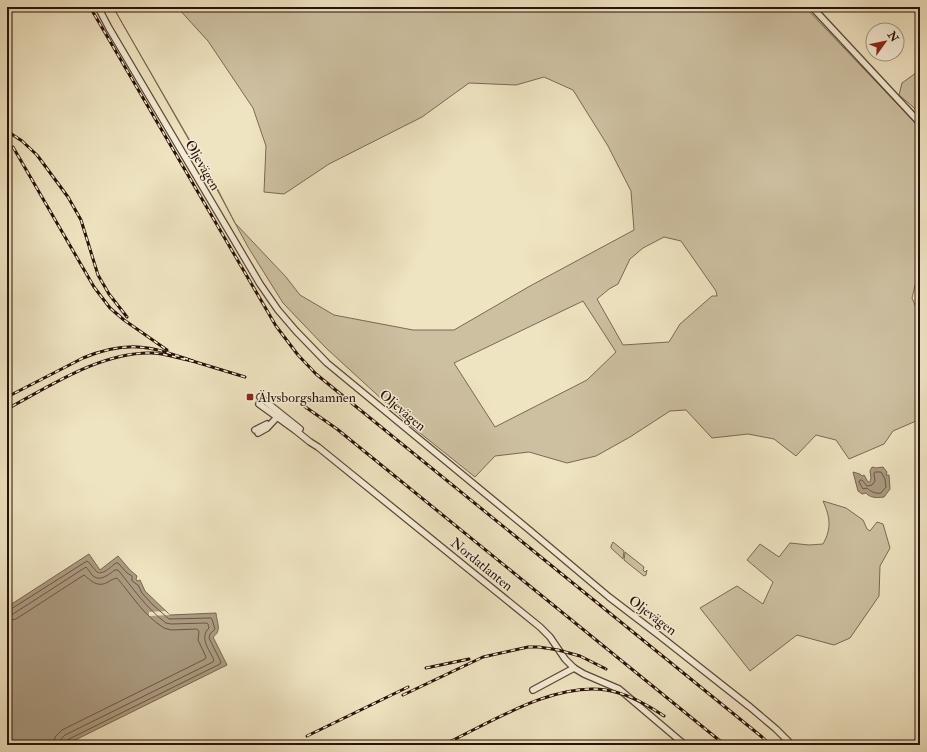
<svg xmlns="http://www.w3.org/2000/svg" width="927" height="752" viewBox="0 0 927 752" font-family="'IM FELL Double Pica',serif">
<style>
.green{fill:#cdc0a1;stroke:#7b6854;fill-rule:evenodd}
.water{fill:#ac9c82;stroke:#786451}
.pier{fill:#efe4c1}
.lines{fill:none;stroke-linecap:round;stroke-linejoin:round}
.shore{stroke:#6a5644;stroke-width:1}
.minor-casing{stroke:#5a4636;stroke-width:8}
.minor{stroke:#f5edd7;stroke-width:5.5}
.rail-casing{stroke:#291107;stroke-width:3}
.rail{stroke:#f5edd7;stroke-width:1.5;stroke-dasharray:4.5;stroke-linecap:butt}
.poi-dot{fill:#8f2418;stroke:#f5edd7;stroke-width:1.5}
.labels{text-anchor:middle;stroke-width:3;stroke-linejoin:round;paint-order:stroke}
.street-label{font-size:14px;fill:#291107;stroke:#f5edd7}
.poi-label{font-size:14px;fill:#291107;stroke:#f5edd7;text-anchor:start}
</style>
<rect width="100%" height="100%" fill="#efe4c1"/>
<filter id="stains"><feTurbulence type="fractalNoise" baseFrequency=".005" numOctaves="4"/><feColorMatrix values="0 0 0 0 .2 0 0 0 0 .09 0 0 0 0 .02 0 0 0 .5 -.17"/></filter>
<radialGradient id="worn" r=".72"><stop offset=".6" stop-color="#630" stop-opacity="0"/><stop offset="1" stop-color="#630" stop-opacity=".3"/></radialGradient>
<g class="green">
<path d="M 113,7 L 215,184 L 235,223 L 286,277 L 300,295 L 334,315 L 413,330 L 454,330 L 530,286 L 634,230 L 631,191 L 608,146 L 573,90 L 544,77 L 516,85 L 469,83 L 422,117 L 329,164 L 284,194 L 264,192 L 266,146 L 253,108 L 208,41 L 177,7 L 805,7 L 920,128 L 920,273 L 918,273 L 912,298 L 920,317 L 920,429 L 916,421 L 893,431 L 884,444 L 849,459 L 836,440 L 816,435 L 796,456 L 774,439 L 748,434 L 712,438 L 686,410 L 670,411 L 630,437 L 596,456 L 567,463 L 529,452 L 495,456 L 475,477 L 410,425 L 326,348 L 283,303 L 248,247 L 214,184 ZM 664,237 L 681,241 L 716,291 L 717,296 L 712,296 L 680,324 L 669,342 L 623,345 L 597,299 L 609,289 L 618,284 L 630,259 L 643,248 ZM 583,301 L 616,352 L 587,380 L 495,427 L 454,363 Z"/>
<polygon points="920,70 920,114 912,106 899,95 902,83"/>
<path d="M 823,501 L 846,508 L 863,520 L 867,529 L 870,531 L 877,522 L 883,524 L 890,548 L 880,566 L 879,596 L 850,638 L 834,645 L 797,635 L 750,671 L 700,608 L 737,586 L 763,604 L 773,582 L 747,560 L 760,544 L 779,557 L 790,543 L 809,545 L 823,544 C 832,528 830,517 823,501 Z"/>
<polygon points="613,542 624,551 623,559 611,548 611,546"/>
<polygon points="625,552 644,567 643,570 645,572 647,570 646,575 644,576 624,560"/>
</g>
<g class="water">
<path d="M 872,467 L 876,468 L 883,467 L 887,472 L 886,475 L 889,475 L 890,489 L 884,497 C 877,498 870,498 866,493 L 862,494 L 858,491 L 853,472 L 860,474 L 862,476 L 864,475 L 868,482 L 870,482 L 871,478 L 870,471 Z"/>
<path d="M 89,554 L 100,570 L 118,556 L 130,570 L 137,576 L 136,579 L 137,581 L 140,580 L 145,591 L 170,615 L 216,613 C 217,623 222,631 213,637 L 227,665 L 65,745 L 7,745 L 7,607 Z"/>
</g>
<polygon class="pier" points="165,611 170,615 149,616 149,612"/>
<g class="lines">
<g class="shore">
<path d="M 875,472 L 881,472 L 885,479 L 886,487 L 881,493 C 876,494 871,492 867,488 L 863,489 L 859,482 L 860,480 L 862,480 L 867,486 L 872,485 L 875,481 L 874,474 Z"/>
<path d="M 7,610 L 11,609 L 87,561 C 91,564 93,568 96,571 C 102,577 111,566 116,563 L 118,563 L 127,573 L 132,576 L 132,581 L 138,585 L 142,593 L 152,604 L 169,619 L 211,618 L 212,619 L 215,629 L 210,634 L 209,638 L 221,662 L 220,664 L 67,740 L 65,742 L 65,745"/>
<path d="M 7,615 L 13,614 L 86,567 C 88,569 90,572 92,575 C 100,583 109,574 115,570 L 118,570 C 133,588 146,608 166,623 L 171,624 L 207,623 L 208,624 L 209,628 C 199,638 209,649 214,660 L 213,662 L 65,735 L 61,739 L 60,745"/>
<path d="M 7,621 L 16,619 L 84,575 C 91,581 98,588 108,582 C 111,580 113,579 117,578 C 132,595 143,615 164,628 L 171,630 L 197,629 L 199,631 L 198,640 L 206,657 L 205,659 L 62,730 L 55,737 L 54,745"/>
</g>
<defs>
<g id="minor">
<polyline points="98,7 109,28 260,284 278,310 296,331 327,363 527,528 609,597 660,636 750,707 776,729 792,745"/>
<polyline points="812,7 920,123"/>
<polyline points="260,397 300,429"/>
<polyline points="259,404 295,430 310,442 318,447 540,627 550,637 565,659 574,668 584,674 619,689 685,745"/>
<polyline points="255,430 267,424"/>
<polyline points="258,433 267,428 279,415"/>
<polyline points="533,690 574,668"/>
</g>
</defs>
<use href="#minor" class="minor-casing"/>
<use href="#minor" class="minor"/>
<defs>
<g id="rail">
<polyline points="90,7 276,326 298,355 316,374 762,737 770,745"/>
<polyline points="7,131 22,141 37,155 68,197 81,220 98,275 109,294 127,317"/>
<polyline points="13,147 94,287 110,308 124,320 167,350"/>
<polyline points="189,360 245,377"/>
<path d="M 7,397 L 83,358 C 100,351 120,346 138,347 C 157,348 175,355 193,361 C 180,359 164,353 151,353 C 101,352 50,386 7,409"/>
<polyline points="304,406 337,429 725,745"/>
<polyline points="426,668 469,659"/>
<polyline points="403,695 483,657 528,647 539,647 558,650 580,656 606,669"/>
<polyline points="307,736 408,687"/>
<path d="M 443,745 C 490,723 553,682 606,690 C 627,693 646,704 664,716"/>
</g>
</defs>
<use href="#rail" class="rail-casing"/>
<use href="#rail" class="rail"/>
</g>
<rect class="poi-dot" x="246" y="393" width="8" height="8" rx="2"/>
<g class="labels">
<g class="street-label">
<text transform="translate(203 165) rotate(60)" y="5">Oljevägen</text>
<text transform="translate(403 410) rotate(40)" y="5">Oljevägen</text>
<text transform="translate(482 564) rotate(39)" y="5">Nordatlanten</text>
<text transform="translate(653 615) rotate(37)" y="5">Oljevägen</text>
</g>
<g class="poi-label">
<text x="258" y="402">Älvsborgshamnen</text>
</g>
</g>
<rect width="927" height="752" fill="none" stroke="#efe4c1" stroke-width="24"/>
<rect x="8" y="8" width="911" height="736" fill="none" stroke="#291107" stroke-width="2"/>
<rect x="12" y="12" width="903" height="728" fill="none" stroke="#291107"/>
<g transform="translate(885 42) rotate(57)"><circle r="19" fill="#f5edd7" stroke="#a39584"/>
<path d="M0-3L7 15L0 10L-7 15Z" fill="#8f2418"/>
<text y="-6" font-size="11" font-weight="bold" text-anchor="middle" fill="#291107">N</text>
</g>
<rect width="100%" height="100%" filter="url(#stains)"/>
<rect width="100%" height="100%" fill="url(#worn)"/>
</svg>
